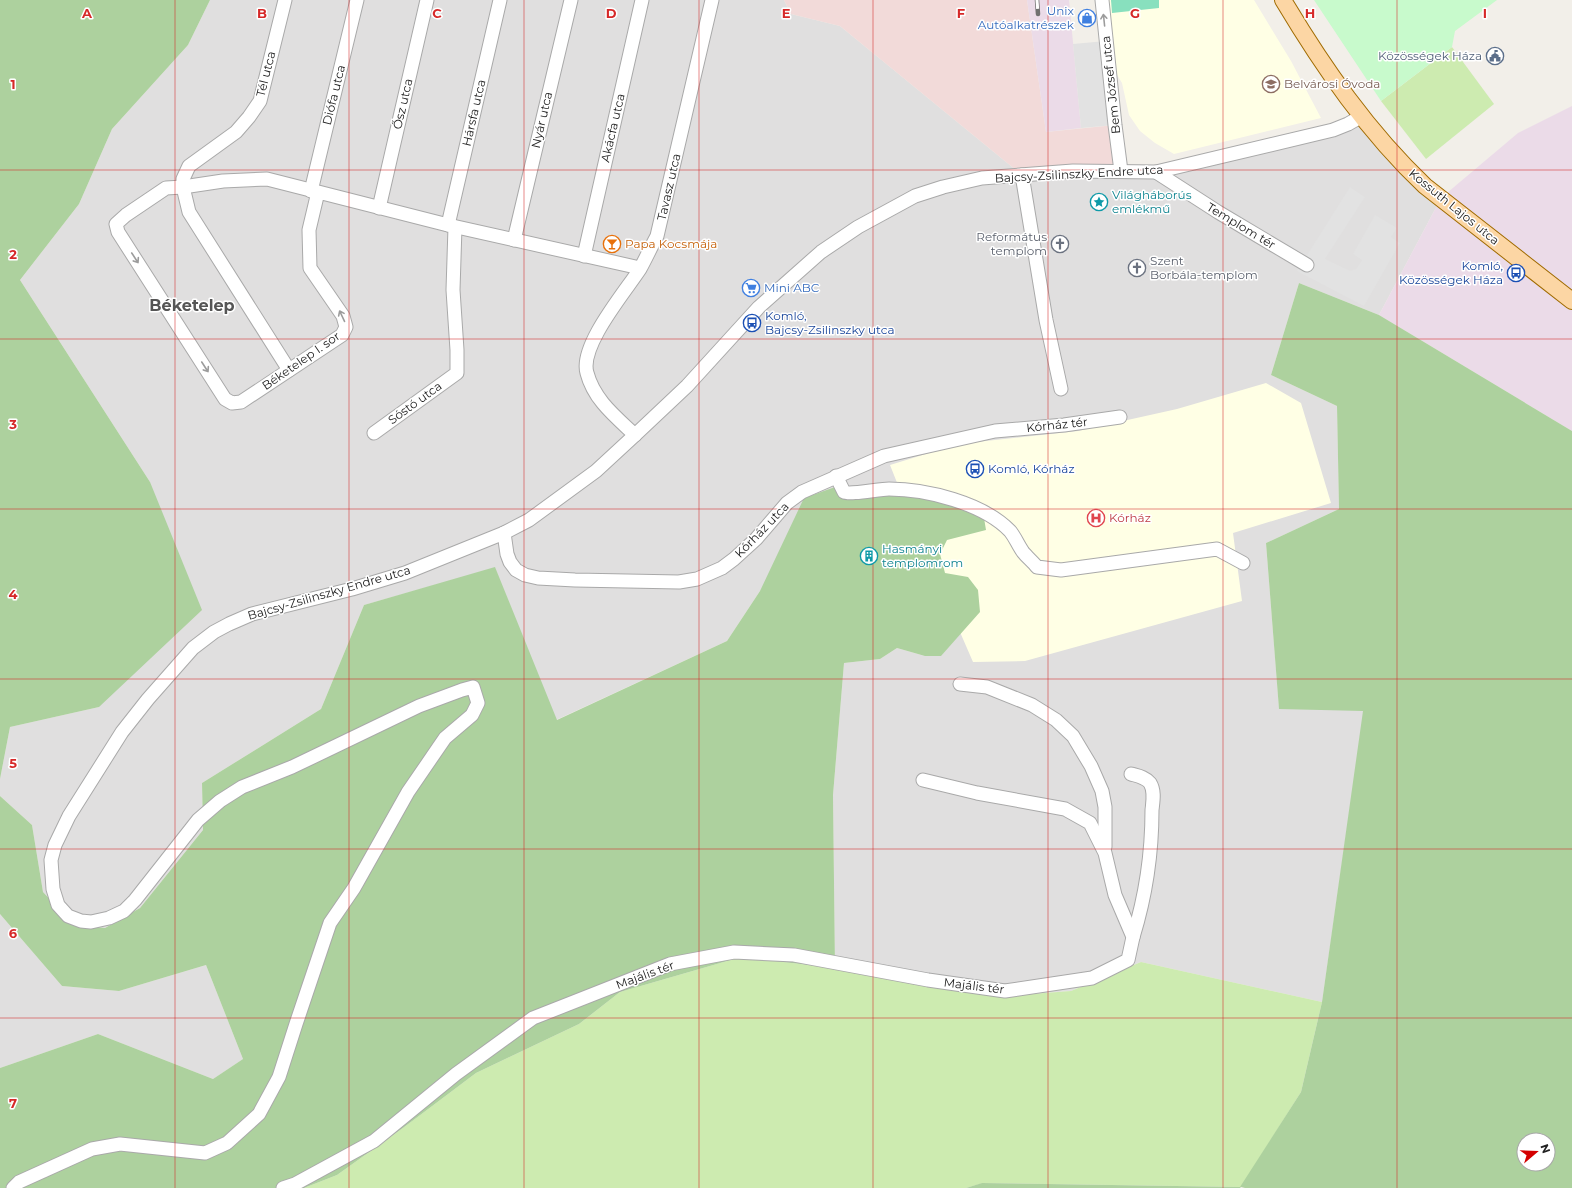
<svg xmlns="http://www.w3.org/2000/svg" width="1572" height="1188" viewBox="0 0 1572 1188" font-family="Montserrat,sans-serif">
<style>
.residential{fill:#e0dfdf}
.commercial{fill:#f2dad9}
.industrial{fill:#ebdbe8}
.education{fill:#ffffe5}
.grass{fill:#cdebb0}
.forest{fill:#add19e;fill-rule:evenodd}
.park{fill:#c8facc}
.pitch{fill:#88e0be}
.parking{fill:#e2e2e2}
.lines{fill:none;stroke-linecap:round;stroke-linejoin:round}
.minor-casing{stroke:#a9a9a9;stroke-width:15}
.major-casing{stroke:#a06b00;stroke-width:18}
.minor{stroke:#fff;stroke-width:13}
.major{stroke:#fcd6a4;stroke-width:16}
.rail-casing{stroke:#707070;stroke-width:4.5}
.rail{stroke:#fff;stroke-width:3;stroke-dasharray:9;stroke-linecap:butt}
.oneway{stroke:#9c9c9c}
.grid{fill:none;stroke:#d62828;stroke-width:1;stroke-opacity:0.55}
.labels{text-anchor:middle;stroke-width:3;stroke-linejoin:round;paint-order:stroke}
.shop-label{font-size:12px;fill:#366cbe;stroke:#fff;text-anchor:end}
.service-label{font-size:12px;fill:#4e5e75;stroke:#fff;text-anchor:end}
.street-label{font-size:12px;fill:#222;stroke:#fff}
.education-label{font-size:12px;fill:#785e54;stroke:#fff;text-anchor:start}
.culture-label{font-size:12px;fill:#0d838f;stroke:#fff;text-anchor:start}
.worship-label{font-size:12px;fill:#5b616d;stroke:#fff;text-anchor:end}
.food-label{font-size:12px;fill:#c56008;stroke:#fff;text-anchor:start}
.transit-label{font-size:12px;fill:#164399;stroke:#fff;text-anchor:start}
.health-label{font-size:12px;fill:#be3a42;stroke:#fff;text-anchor:start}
.district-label{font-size:16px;font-weight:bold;fill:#555;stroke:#fff}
.grid-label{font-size:13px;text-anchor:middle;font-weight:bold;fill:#d62828;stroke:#fff;stroke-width:3;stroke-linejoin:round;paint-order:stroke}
</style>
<rect width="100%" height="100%" fill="#f2efe9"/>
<g class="residential">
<polygon points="210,0 784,0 791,14 840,26 1022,175 1156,172 1362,116 1441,198 1379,315 1299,283 1271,375 1337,406 1339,509 1266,543 1279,708 1364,710 1322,1002 1141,962 1071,991 1018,995 835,968 833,795 844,663 880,659 897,648 925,656 760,591 727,641 556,720 495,568 364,605 321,709 202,783 203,830 140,908 105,928 74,925 43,892 32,825 0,796 0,779 10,727 99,707 150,482 20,280 79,204 112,129 188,45"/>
<polygon points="0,914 62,986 119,991 206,965 243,1059 213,1079 98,1034 0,1068"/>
</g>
<polygon class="commercial" points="784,0 1027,0 1046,132 1115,125 1121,171 1022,175 840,26 791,14"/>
<g class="industrial">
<polygon points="1027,0 1069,0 1081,128 1046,132"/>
<polygon points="1572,106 1572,431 1379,315 1441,198 1518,133"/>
</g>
<g class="education">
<polygon points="1107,0 1254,0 1291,61 1321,118 1174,154 1155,143 1140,131 1129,115 1122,83 1116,73"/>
<polygon points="1266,383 1301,403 1331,503 1233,533 1242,601 1025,661 973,662 917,533 890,465 958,444 1078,431 1177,409"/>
</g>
<g class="grass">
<polygon points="1452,47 1494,104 1426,159 1381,101"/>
<polygon points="741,957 835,968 1018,995 1071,991 1141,962 1322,1002 1301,1092 1241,1187 983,1183 966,1188 304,1188 337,1175 403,1128 476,1073 579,1024 620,992"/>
</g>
<g class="forest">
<polygon points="0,0 210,0 188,45 112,129 79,204 20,280 150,482 202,610 99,707 10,727 0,779"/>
<path d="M 1299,283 L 1379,315 L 1572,431 L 1572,1188 L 1245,1188 L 1241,1187 L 1240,1188 L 966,1188 L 982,1183 L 1240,1187 L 1301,1092 L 1322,1002 L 1363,711 L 1279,709 L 1266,543 L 1339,509 L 1337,406 L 1271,375 ZM 1524,1140 L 1548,1140 L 1548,1164 L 1524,1164 Z"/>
<polygon points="838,486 860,494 934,496 984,518 986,530 947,540 940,554 945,573 968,577 978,590 980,612 941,656 925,656 897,648 880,659 844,663 833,795 835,968 741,957 620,992 579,1024 476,1073 403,1128 337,1175 304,1188 0,1188 0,1068 98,1034 213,1079 243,1059 206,965 119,991 62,986 0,914 0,796 32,825 43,892 74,925 105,928 140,908 203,830 202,783 321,709 364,605 495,567 557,720 727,641 760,591 804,498"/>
</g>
<polygon class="park" points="1314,0 1497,0 1455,31 1452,47 1381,101"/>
<polygon class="pitch" points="1111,0 1159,0 1159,8 1112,13"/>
<g class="parking">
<polygon points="1106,41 1115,125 1081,128 1073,44"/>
<polygon points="1350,187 1365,197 1325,259 1350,271 1356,269 1362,260 1353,254 1375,215 1397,228 1391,237 1400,243 1364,306 1297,271"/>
</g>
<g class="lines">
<defs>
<g id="minor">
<polyline points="285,0 260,101 249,117 236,132 189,166 183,179 183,187 189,212 289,370"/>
<polyline points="1102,0 1115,125 1121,171"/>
<polyline points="1156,172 1218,212 1307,265"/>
<polyline points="1022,175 1046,320 1061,389"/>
<polyline points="311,191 357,0"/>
<polyline points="318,192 309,230 310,268 343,316 346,327 342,335 241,402 232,403 225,399 118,232 116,224 126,215 166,188 183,187 223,181 267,179 448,225 640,268"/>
<polyline points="379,208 427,0"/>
<polyline points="448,225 500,0"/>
<polyline points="514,240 571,0"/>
<polyline points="584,256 642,0"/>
<polyline points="374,433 457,373 457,350 453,290 455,227"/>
<path d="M 635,435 C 616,417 594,400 587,373 C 579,346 625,292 640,269 C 646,258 651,247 657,236 L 712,0"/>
<path d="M 836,476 L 844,492 C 850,495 879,489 889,489 C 926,489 983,503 1010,531 C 1015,537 1018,545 1023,552 C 1027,557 1033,562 1037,567 L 1061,570 L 1217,549 L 1243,563"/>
<polyline points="504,533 507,554 510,562 516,570 525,575 538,578 575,580 679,582 697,579 722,568 734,559 756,539 787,503 802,492 884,456 995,431 1064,425 1120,417"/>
<polyline points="960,684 987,687 1032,705 1056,720 1073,736 1091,766 1102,791 1105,807 1105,847"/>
<path d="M 1131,774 C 1138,776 1145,777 1150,783 C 1155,791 1153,801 1152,810 C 1152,854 1146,895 1133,937"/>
<polyline points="13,1188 19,1182 92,1149 120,1144 205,1153 227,1143 259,1114 279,1077 296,1024 330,923 354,888 408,792 445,738 472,715 478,703 473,687 462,690 419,706 292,767 242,787 220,801 198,820 135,900 124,911 109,918 91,922 81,921 68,916 58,905 53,889 51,860 55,845 69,816 122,732 148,699 193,648 214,632 229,624 252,614 352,589 405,573 504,533 529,520 596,471 635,435 687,386 759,307 821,252 858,227 915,196 943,187 982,178 1073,171 1156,172 1333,130 1348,124 1362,116"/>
<polyline points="283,1188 295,1184 374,1141 456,1074 533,1018 670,964 734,952 794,955 928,980 1005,991 1092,978 1128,960 1133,937 1115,895 1105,853 1090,823 1065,809 977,793 923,780"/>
</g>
<path id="major" d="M 1283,0 C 1323,67 1368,132 1425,186 L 1572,301"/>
</defs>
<use href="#minor" class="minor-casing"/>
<use href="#major" class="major-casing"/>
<use href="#minor" class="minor"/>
<use href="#major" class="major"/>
<defs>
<polyline id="rail" points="1037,0 1038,14"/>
</defs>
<use href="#rail" class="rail-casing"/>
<use href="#rail" class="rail"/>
</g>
<defs><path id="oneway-shaft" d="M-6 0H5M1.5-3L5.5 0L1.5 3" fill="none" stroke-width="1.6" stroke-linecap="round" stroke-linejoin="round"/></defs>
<g class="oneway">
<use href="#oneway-shaft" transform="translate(1104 20) rotate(-96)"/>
<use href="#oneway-shaft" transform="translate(135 258) rotate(57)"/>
<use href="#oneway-shaft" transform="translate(342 316) rotate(-115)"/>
<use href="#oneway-shaft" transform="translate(205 367) rotate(57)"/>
</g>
<path class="grid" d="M 175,0 L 175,1188M 349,0 L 349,1188M 524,0 L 524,1188M 699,0 L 699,1188M 873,0 L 873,1188M 1048,0 L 1048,1188M 1223,0 L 1223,1188M 1397,0 L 1397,1188M 0,170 L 1572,170M 0,339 L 1572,339M 0,509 L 1572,509M 0,679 L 1572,679M 0,849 L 1572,849M 0,1018 L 1572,1018"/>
<defs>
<symbol id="shop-ring" viewBox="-11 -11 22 22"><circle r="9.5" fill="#fff" stroke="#3f7fe0" stroke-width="1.5"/><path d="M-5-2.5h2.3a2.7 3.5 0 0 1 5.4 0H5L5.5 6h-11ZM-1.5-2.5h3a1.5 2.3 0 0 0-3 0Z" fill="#3f7fe0"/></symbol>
<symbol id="civic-ring" viewBox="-11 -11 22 22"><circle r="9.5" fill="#fff" stroke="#5c6f8a" stroke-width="1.5"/><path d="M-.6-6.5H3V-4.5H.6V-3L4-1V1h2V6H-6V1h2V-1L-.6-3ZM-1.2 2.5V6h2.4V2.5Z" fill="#5c6f8a"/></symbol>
<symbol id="school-ring" viewBox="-11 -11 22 22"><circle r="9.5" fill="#fff" stroke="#8d6e63" stroke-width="1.5"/><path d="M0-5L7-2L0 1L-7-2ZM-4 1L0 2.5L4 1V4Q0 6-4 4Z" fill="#8d6e63"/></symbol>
<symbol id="sight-ring" viewBox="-11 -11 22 22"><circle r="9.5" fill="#fff" stroke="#0f9aa8" stroke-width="1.5"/><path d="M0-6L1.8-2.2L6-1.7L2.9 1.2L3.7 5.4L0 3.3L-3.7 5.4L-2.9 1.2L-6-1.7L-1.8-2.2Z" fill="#0f9aa8"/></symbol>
<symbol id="bar-ring" viewBox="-11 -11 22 22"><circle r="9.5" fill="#fff" stroke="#e8710a" stroke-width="1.5"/><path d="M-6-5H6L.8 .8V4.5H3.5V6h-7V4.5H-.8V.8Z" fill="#e8710a"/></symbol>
<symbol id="church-ring" viewBox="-11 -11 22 22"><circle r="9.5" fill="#fff" stroke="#6b7280" stroke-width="1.5"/><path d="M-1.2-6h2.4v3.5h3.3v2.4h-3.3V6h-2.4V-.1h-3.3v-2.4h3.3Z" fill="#6b7280"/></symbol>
<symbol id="bus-ring" viewBox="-11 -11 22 22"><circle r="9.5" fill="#fff" stroke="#1a4fb4" stroke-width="1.5"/><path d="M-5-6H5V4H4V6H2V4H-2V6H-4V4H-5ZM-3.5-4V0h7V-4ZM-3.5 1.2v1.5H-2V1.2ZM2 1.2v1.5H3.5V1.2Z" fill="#1a4fb4"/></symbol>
<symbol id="supermarket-ring" viewBox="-11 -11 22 22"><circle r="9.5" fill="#fff" stroke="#3f7fe0" stroke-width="1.5"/><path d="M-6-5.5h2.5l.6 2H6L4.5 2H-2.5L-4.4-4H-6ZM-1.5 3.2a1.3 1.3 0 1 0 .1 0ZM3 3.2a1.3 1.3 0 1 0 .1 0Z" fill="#3f7fe0"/></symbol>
<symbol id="hospital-ring" viewBox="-11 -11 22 22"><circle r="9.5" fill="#fff" stroke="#e0444e" stroke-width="1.5"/><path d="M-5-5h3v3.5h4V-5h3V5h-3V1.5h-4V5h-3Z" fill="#e0444e"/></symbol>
<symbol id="building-ring" viewBox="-11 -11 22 22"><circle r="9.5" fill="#fff" stroke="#0f9aa8" stroke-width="1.5"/><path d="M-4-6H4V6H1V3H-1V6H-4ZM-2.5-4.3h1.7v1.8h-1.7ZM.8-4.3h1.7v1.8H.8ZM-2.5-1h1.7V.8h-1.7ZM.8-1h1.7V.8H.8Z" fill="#0f9aa8"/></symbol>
</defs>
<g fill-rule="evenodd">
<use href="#shop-ring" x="1077" y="8" width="20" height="20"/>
<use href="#civic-ring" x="1485" y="46" width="20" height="20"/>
<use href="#school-ring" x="1261" y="74" width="20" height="20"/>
<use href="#sight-ring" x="1089" y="192" width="20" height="20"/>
<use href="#bar-ring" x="602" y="234" width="20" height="20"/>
<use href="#church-ring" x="1050" y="234" width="20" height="20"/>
<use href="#church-ring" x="1127" y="258" width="20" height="20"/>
<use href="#bus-ring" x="1506" y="263" width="20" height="20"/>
<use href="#supermarket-ring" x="741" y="278" width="20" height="20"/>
<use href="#bus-ring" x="742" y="313" width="20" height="20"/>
<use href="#bus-ring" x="965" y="459" width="20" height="20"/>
<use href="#hospital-ring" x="1086" y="508" width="20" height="20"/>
<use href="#building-ring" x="859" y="546" width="20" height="20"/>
</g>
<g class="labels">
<g class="shop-label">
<text x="1074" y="15">Unix<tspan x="1074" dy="14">Autóalkatrészek</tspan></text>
<text x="764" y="292" text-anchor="start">Mini ABC</text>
</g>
<g class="service-label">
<text x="1482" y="60">Közösségek Háza</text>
</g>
<g class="street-label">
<text transform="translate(266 74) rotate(-76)" y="4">Tél utca</text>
<text transform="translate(1111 85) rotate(-96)" y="4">Bem József utca</text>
<text transform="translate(334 95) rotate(-76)" y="4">Diófa utca</text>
<text transform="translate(403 104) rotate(-77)" y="4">Ősz utca</text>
<text transform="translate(474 113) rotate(-77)" y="4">Hársfa utca</text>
<text transform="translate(542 120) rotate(-77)" y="4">Nyár utca</text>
<text transform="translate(613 128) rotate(-77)" y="4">Akácfa utca</text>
<text transform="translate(1079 174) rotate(-3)" y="4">Bajcsy-Zsilinszky Endre utca</text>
<text transform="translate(669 187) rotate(-77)" y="4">Tavasz utca</text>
<text transform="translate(1454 207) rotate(39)" y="4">Kossuth Lajos utca</text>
<text transform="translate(1241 226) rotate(31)" y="4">Templom tér</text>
<text transform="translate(301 361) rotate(-35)" y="4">Béketelep I. sor</text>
<text transform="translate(415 403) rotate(-36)" y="4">Sóstó utca</text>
<text transform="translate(1057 425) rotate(-6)" y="4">Kórház tér</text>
<text transform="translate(762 530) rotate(-46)" y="4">Kórház utca</text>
<text transform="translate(329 593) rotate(-16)" y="4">Bajcsy-Zsilinszky Endre utca</text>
<text transform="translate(645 975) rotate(-20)" y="4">Majális tér</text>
<text transform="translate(974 986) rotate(7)" y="4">Majális tér</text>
</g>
<g class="education-label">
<text x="1284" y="88">Belvárosi Óvoda</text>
</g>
<g class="culture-label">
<text x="1112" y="199">Világháborús<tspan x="1112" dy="14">emlékmű</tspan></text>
<text x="882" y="553">Hasmányi<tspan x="882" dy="14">templomrom</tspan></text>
</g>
<g class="worship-label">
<text x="1047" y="241">Református<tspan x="1047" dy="14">templom</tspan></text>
<text x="1150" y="265" text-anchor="start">Szent<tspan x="1150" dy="14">Borbála-templom</tspan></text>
</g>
<g class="food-label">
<text x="625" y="248">Papa Kocsmája</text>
</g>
<g class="transit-label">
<text x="1503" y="270" text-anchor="end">Komló,<tspan x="1503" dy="14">Közösségek Háza</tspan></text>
<text x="765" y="320">Komló,<tspan x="765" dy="14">Bajcsy-Zsilinszky utca</tspan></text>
<text x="988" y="473">Komló, Kórház</text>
</g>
<g class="health-label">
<text x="1109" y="522">Kórház</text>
</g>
<g class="district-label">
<text x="192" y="311">Béketelep</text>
</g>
</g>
<g class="grid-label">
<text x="87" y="18">A</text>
<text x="262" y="18">B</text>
<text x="437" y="18">C</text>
<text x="611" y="18">D</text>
<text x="786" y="18">E</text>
<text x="961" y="18">F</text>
<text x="1135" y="18">G</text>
<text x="1310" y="18">H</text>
<text x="1485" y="18">I</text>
<text x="13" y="89">1</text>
<text x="13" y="259">2</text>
<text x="13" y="429">3</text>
<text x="13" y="599">4</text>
<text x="13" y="768">5</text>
<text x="13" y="938">6</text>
<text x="13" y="1108">7</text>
</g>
<g transform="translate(1536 1152) rotate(71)"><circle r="19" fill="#ffffff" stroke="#a7a7a7"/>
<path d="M0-3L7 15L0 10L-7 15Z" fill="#d40000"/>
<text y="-6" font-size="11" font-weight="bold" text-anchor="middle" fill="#222222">N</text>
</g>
</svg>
